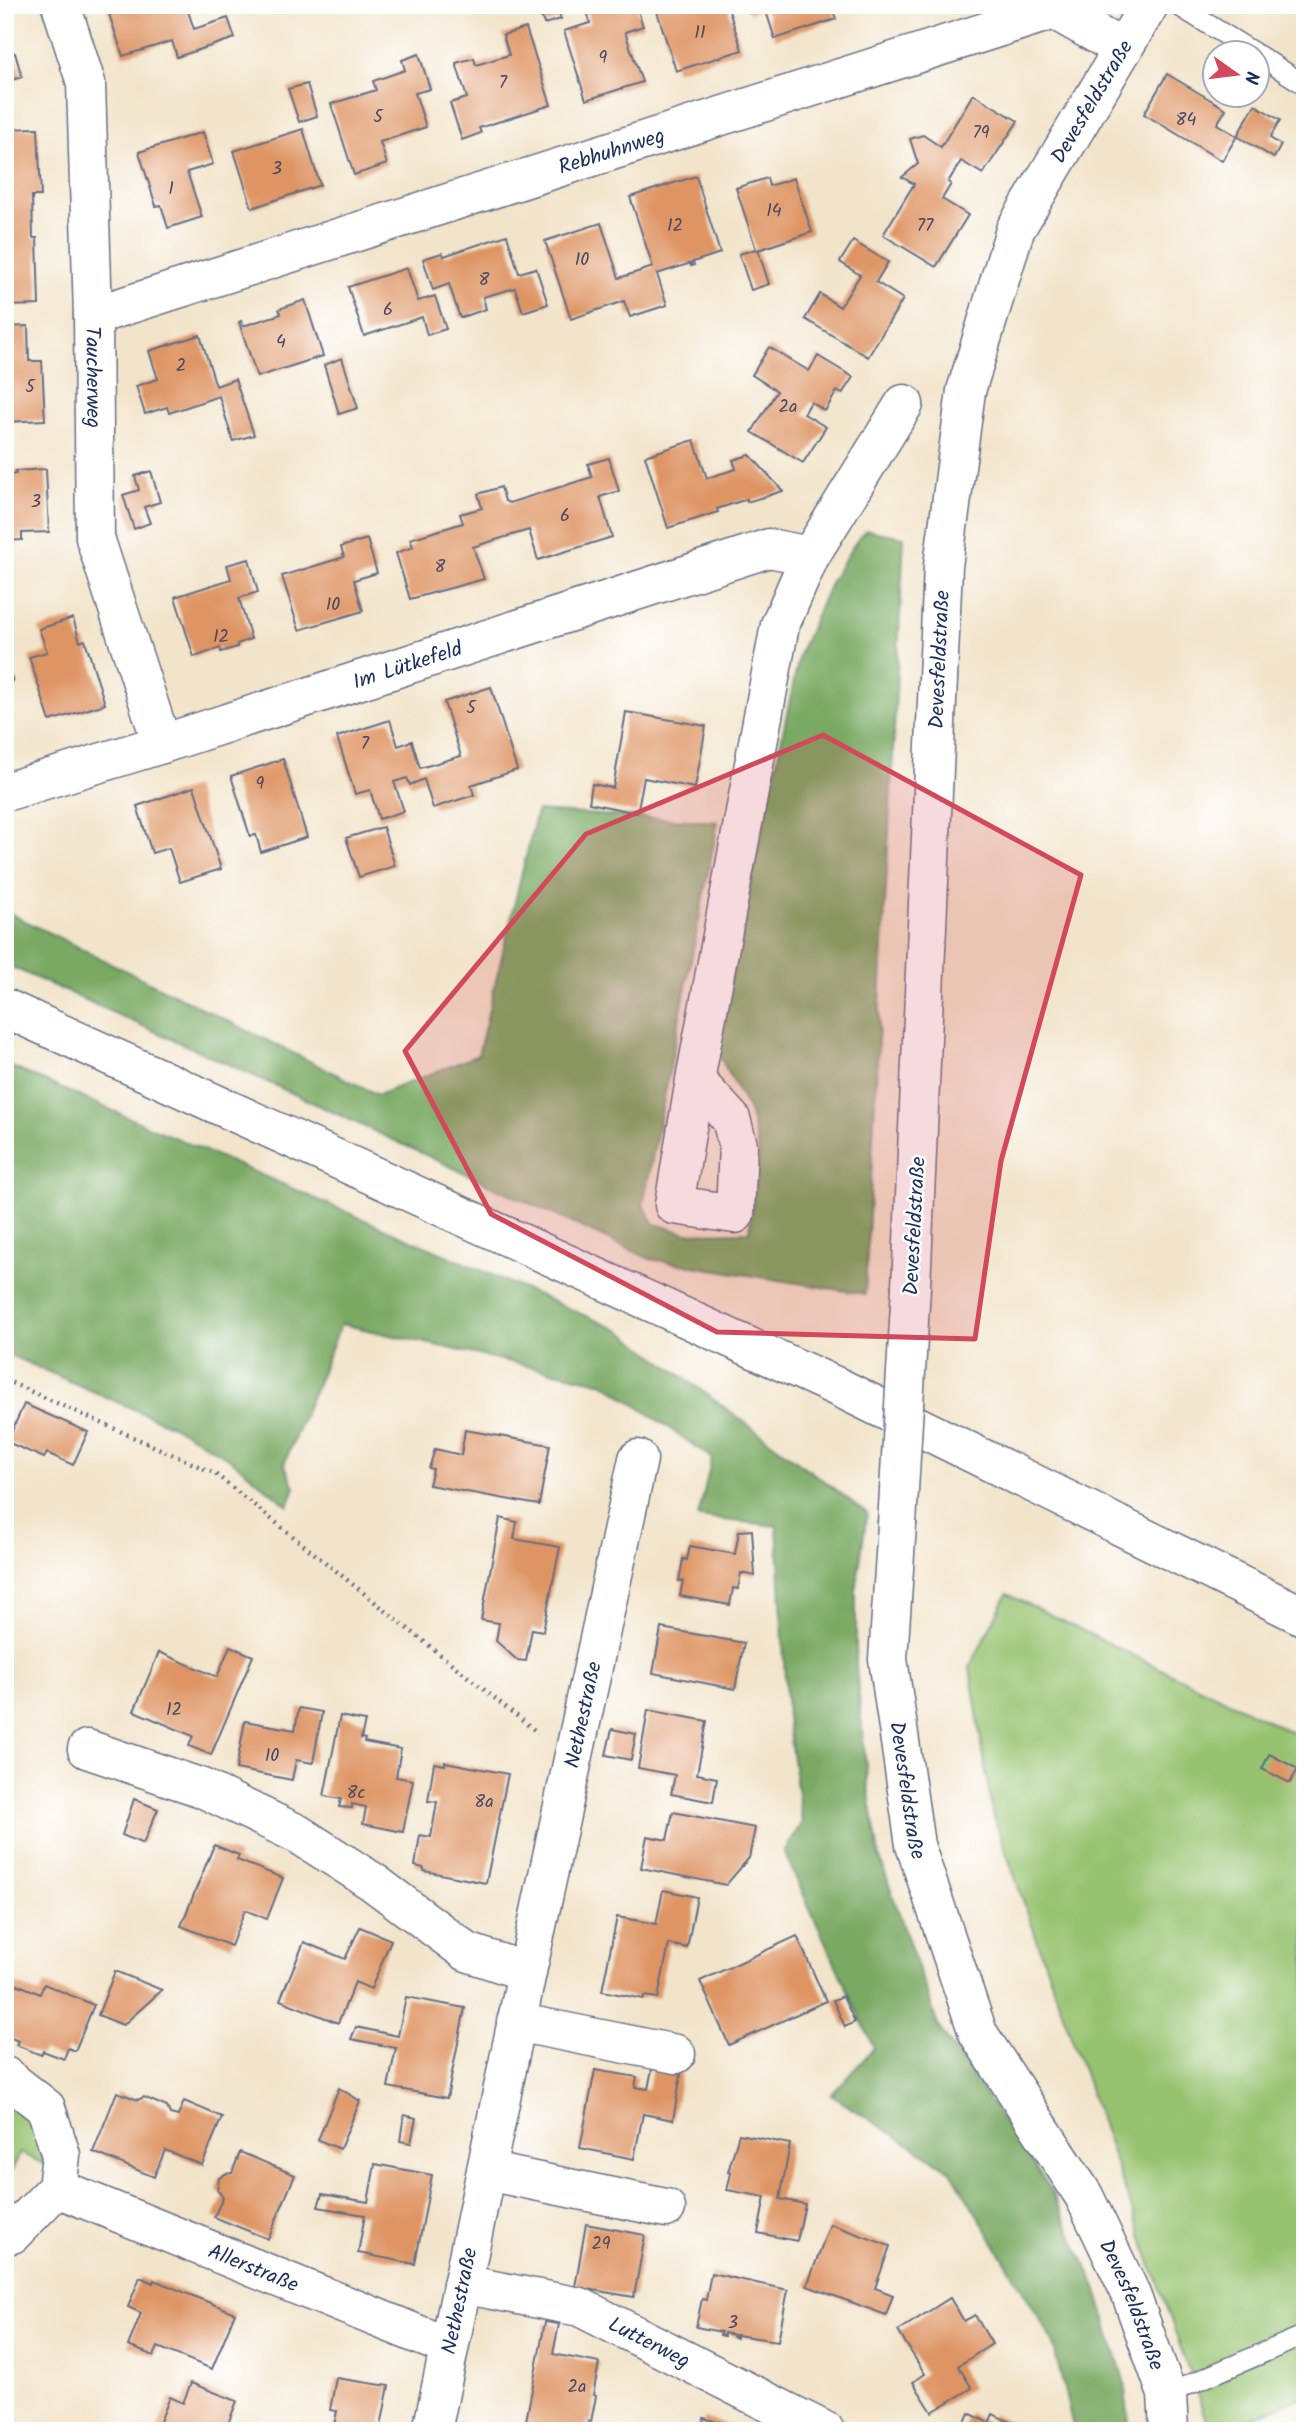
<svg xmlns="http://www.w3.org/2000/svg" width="1310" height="2436" viewBox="0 0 1310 2436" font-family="Kalam,sans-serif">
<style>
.green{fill:#97c370;stroke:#597967;stroke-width:2}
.forest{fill:#79a962;stroke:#4a6c60;stroke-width:2}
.building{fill:#de9464}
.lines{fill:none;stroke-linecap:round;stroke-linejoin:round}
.lane-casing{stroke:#666e84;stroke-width:22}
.street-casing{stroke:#666e84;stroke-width:41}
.highway-casing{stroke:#666e84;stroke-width:41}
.path{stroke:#666e84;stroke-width:4.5;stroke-dasharray:2 5;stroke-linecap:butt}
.lane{stroke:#fff;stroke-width:19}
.street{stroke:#fff;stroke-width:38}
.highway{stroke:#fff;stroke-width:38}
.street-bridge-casing{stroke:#666e84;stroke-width:41;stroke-linecap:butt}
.street-bridge{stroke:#fff;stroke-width:38}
.marked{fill:#d1495b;fill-opacity:0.2;stroke:#d1495b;stroke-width:5;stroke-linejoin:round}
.labels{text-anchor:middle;stroke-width:5;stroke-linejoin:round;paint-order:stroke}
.number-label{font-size:18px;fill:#4c4860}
.street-label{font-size:21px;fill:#1b2f5e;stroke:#fff}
</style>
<rect width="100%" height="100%" fill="#fff"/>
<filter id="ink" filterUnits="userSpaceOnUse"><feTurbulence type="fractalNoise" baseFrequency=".0143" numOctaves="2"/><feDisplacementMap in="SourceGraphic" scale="14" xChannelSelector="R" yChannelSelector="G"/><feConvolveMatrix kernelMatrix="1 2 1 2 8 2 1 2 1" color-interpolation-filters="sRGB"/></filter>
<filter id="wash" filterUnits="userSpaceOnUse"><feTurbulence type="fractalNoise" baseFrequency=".00686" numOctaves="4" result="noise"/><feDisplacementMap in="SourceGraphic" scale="28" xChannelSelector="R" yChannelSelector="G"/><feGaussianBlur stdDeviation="1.57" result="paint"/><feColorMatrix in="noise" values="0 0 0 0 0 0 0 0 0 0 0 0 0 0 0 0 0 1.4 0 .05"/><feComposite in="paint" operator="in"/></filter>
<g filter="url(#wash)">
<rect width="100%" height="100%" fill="#f2e4ca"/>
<g class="green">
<polygon points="1007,1594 1305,1739 1305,2396 1223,2431 1210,2431 992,1812 970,1667"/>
<polygon points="5,2095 31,2112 49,2166 20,2153 5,2187"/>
</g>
<g class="forest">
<polygon points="866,530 904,537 865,1294 650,1259 294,1094 5,964 5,911 378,1095 478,1055 537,811 718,822 643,1205 655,1224 685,1233 749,1232 759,1154 750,1113 716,1049 800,652 831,581 855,543"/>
<polygon points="5,1064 621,1331 867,1513 856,1590 856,1667 868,1787 879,1856 939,2028 1050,2188 1096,2287 1124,2381 1130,2431 1074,2431 1052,2339 951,2171 831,2095 874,2048 784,1852 802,1822 787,1718 777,1526 698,1517 712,1458 604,1383 341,1324 284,1464 295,1487 288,1506 233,1461 177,1428 5,1353"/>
</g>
<g id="blocks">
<g class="building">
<polygon points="106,5 158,5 160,10 175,5 186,5 194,29 228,18 235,38 177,57 172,41 123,56"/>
<polygon points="538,5 556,5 561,19 544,24"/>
<polygon points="586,5 636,5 643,26 625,32 642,82 586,100 564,31 590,23"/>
<polygon points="655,5 727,5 742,50 676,71"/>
<polygon points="746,5 831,5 836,19 775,39 765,8 749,13"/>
<polygon points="526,28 551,105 479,128 481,133 462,140 450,103 467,98 456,63 474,58 476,65 509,55 503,35"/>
<polygon points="15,53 22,77 5,82 5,56"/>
<polygon points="419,54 430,89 415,93 426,127 380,142 387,164 354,175 331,104 376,90 373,81 405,70 402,60"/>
<polygon points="1167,74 1226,109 1217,124 1237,136 1222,161 1144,114"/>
<polygon points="307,84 317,116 299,122 288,89"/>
<polygon points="973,94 1018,121 983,174 961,161 948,182 951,184 942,199 968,215 936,267 883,235 914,184 902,177 918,164 910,139 923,135 941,147"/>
<polygon points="1255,105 1280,120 1270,138 1281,145 1274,158 1237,136"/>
<polygon points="38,128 41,196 32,196 33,238 37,238 39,305 5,306 5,129"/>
<polygon points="303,129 320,185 252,208 234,151"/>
<polygon points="203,132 213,164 187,172 202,217 168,228 161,205 156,206 139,152"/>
<polygon points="696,176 720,253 693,262 694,265 691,266 691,263 657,274 667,305 630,317 624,301 571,319 545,241 601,223 619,278 653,267 630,197"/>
<polygon points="767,178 769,186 794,178 812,232 758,250 769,284 751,290 739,254 756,249 736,188"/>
<polygon points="507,235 519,273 536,268 548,304 523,312 515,288 483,297 486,309 460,318 449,284 433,290 423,259 442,253 444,256"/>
<polygon points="853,241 888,262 876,282 903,299 868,357 805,319 820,294 840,307 860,275 840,262"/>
<polygon points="407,268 418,301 435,296 446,329 427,335 422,317 364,336 348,287"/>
<polygon points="305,300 323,356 257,377 239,322 241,321 243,326 281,314 279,309"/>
<polygon points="28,326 29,361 42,361 45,420 5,422 5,327"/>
<polygon points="200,335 216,386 235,379 254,435 233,441 219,396 169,413 167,407 145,414 136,386 158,379 149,351"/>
<polygon points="769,347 809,371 818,356 853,377 842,394 837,391 825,411 811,402 804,414 826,427 803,463 752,432 777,391 752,375"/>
<polygon points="342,358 358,408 339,414 324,365"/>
<polygon points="694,440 707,478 736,469 733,460 750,455 783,491 747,502 747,499 717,509 718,512 668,528 645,456"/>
<polygon points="609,458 619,491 600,497 612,537 538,560 529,530 492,541 473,547 484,579 410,599 396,553 413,547 410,539 463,523 460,514 482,508 478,494 501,487 505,501 509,503 592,477 588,464"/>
<polygon points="46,469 49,532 22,533 22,540 5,541 5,475 16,474 15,471"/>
<polygon points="151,471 160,502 144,507 150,523 134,529 123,495 139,490 135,476"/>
<polygon points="367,539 377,573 354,580 363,611 299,630 282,576 344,557 341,547"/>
<polygon points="249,559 258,592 239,598 251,639 237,644 237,647 221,652 220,648 194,657 175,597 231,579 227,565"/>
<polygon points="73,618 80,642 85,640 105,704 50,721 29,657 47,652 39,629"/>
<polygon points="5,659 13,681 5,684"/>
<polygon points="491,687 517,770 471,785 474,795 433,808 424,779 410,785 407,778 394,782 404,811 379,819 370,790 355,794 337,737 390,720 398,746 412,741 420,768 461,756 444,702"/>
<polygon points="626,712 706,726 695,788 644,778 637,813 589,803 592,784 613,788"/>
<polygon points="283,759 307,837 261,852 256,835 250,836 231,776"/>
<polygon points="194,787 221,869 180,882 169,848 152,853 137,806"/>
<polygon points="383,827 395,866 359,877 346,838"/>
<polygon points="24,1404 88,1432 73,1465 47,1453 44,1458 7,1442"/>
<polygon points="465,1430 550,1445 539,1505 429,1485 433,1469 429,1468 435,1449 461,1455"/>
<polygon points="500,1518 517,1522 514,1539 560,1547 543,1631 532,1629 526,1661 517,1660 496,1641 499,1623 481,1620"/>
<polygon points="752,1530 755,1576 741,1573 738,1589 733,1588 730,1605 680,1596 683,1581 679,1581 683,1559 687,1560 690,1546 735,1554 739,1531"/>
<polygon points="661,1628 744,1643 735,1689 653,1673"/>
<polygon points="230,1646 253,1656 211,1755 189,1746 193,1736 134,1711 159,1652 217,1677"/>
<polygon points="299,1708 322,1712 313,1763 296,1760 292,1780 236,1769 245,1721 295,1730"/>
<polygon points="648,1710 707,1721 697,1774 717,1778 713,1802 671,1794 675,1775 638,1768"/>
<polygon points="340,1716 365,1721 361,1738 365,1739 364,1742 401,1749 396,1777 413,1780 403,1832 363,1824 366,1807 352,1804 352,1808 339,1807 341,1799 324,1796"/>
<polygon points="612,1729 636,1734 631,1760 606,1755"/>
<polygon points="1269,1754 1298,1769 1290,1783 1262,1769"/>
<polygon points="445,1762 508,1774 486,1883 424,1871 424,1868 415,1866 420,1835 431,1837 437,1802 428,1801 434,1763 445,1765"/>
<polygon points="134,1799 158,1809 143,1844 122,1835"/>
<polygon points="673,1812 755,1828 749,1858 726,1885 641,1868 647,1836 667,1840"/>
<polygon points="214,1845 239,1855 237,1860 283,1878 267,1919 245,1910 231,1946 181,1926"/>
<polygon points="663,1890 697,1897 687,1948 669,1944 658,1998 644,1996 644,1999 602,1991 617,1917 656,1924"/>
<polygon points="360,1927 391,1940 371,1989 355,1982 338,2023 280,2000 304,1942 345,1959"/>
<polygon points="797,1936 826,2001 729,2045 700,1981"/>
<polygon points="115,1971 162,1990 123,2025 98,2015"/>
<polygon points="17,1984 40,1994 44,1984 94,2005 75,2051 68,2048 64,2059 43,2051 41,2055 16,2045 18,2041 5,2035 5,2013"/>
<polygon points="843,1996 855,2022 845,2027 833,2000"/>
<polygon points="406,1997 465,2008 447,2098 388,2087 396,2048 351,2039 356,2027 398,2036"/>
<polygon points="652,2069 681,2074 673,2120 643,2114 634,2159 580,2148 595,2070 637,2077 635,2087 648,2089"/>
<polygon points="339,2088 360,2101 340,2149 318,2140"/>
<polygon points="117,2092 138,2100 144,2097 167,2107 170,2114 178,2116 184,2101 222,2117 202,2165 165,2150 154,2177 93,2152"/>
<polygon points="404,2115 416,2118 411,2143 400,2141"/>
<polygon points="739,2134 790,2144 780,2199 805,2204 797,2241 758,2233 765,2197 727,2190 731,2173 728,2172"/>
<polygon points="240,2152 295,2175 268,2239 214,2217 223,2197 217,2190 219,2178 225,2174 232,2173"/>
<polygon points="375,2164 432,2175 415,2264 358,2253 365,2215 318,2207 322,2194 368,2202"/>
<polygon points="586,2224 645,2235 634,2297 575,2287"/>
<polygon points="830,2224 890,2246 875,2288 893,2295 886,2315 807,2286"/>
<polygon points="711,2273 788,2290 778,2341 736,2335 736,2338 733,2337 734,2335 724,2333 724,2336 720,2335 721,2332 696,2327 702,2299 706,2300"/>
<polygon points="140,2277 153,2283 154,2280 235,2313 212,2369 158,2347 154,2356 128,2346 141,2313 128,2307"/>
<polygon points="950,2298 964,2321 975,2315 992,2344 958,2366 972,2388 932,2412 913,2382 925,2374 898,2331"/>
<polygon points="545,2322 559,2324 553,2354 599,2363 593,2395 596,2396 591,2422 588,2421 586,2431 524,2431"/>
<polygon points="336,2378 389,2386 380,2431 333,2431 337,2411 330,2410"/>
<polygon points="191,2383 237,2401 225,2431 156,2431 170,2397 183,2403"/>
<polygon points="969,2413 989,2423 993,2414 1026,2429 1025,2431 961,2431"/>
<polygon points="704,2418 743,2430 743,2431 701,2431"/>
</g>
</g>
</g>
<g filter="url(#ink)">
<use href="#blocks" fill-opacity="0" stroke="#666e84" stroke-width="2"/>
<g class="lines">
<defs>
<g id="lane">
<polyline points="1177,5 1253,52"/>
<polyline points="1258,55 1305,85"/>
<polyline points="1167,2394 1305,2335"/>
</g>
<g id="street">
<path id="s1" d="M 61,5 L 86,83 L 93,316 L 95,538 L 162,744"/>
<path id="s2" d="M 93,316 L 1054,10 L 1123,49"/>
<path id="s3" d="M 5,792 L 162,744 L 769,548 L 810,556"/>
<polyline points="695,1080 731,1119 738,1145 735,1214 674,1205 695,1080 780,625 810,556 904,404"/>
<path id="s4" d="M 911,1287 L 943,566 L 966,391 L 1015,230 L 1149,5"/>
<path id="s5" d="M 897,1524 L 888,1659 L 915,1845 L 978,2033 L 1084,2196 L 1130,2292 L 1167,2394 L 1169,2431"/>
<polyline points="87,1749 202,1788 298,1834 373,1882 467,1952 527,1972"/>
<polyline points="516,2022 676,2054"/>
<polyline points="5,2076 46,2108 61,2155 57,2188 12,2234 5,2235"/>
<polyline points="486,2171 666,2208"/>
<path id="s6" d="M 57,2188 L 449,2347"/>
<path id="s7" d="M 462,2284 L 580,2307 L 825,2431"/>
<path id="s8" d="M 432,2431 L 527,1972 L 638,1459"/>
</g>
<polyline id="highway" points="5,1008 842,1389 1305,1617"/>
</defs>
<use href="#lane" class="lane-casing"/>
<use href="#street" class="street-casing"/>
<use href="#highway" class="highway-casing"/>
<polyline class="path" points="5,1380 214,1473 538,1733"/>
<use href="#lane" class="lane"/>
<use href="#street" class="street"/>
<use href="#highway" class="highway"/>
<defs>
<polyline id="street-bridge" points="897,1524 911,1287"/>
</defs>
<use href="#street-bridge" class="street-bridge-casing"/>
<use href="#street-bridge" class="street-bridge"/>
</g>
</g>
<path class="marked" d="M 823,735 L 1081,875 L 1001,1161 L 975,1339 L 717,1332 L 491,1214 L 405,1051 L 586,834 Z"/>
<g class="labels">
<g class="number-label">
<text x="700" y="38">11</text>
<text x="603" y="63">9</text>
<text x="503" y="88">7</text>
<text x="378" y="122">5</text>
<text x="1186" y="125">84</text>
<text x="981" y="138">79</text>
<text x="277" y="174">3</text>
<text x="171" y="194">1</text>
<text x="774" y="216">14</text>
<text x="675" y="231">12</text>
<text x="925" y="231">77</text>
<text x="582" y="265">10</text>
<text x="484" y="285">8</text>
<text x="388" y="315">6</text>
<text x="281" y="347">4</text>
<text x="181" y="371">2</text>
<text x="30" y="392">5</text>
<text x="788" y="412">2a</text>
<text x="36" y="507">3</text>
<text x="565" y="521">6</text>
<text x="440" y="572">8</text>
<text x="333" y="610">10</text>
<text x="221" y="642">12</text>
<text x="471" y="713">5</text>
<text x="365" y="749">7</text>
<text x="260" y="789">9</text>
<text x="174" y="1715">12</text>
<text x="272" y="1761">10</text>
<text x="356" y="1798">8c</text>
<text x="484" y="1807">8a</text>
<text x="601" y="2249">29</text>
<text x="733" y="2328">3</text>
<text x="577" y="2392">2a</text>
</g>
<g class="street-label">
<text dy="7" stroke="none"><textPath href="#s4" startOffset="1216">Devesfeldstraße</textPath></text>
<text dy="7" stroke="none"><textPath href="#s2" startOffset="544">Rebhuhnweg</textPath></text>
<text dy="7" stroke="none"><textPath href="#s1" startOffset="376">Taucherweg</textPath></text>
<text dy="7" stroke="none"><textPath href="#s4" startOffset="628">Devesfeldstraße</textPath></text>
<text dy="7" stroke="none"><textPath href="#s3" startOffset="422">Im Lütkefeld</textPath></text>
<text transform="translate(914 1226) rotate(-87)" y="7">Devesfeldstraße</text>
<text dy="7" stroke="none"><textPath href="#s8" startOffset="732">Nethestraße</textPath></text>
<text dy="7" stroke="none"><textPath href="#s5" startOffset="268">Devesfeldstraße</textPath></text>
<text dy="7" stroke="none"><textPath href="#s6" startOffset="212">Allerstraße</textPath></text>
<text dy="7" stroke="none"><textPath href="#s8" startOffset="133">Nethestraße</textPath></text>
<text dy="7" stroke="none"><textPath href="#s5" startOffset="835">Devesfeldstraße</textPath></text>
<text dy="7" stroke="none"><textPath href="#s7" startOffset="198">Lutterweg</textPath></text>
</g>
</g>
<rect width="1310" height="2436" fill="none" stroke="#fff" stroke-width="28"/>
<g transform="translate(1236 74) rotate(104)"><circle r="33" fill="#ffffff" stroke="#a4acbf" stroke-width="2"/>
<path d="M0-5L12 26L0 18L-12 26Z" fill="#d1495b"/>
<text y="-10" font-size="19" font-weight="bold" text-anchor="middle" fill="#1b2f5e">N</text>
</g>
</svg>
